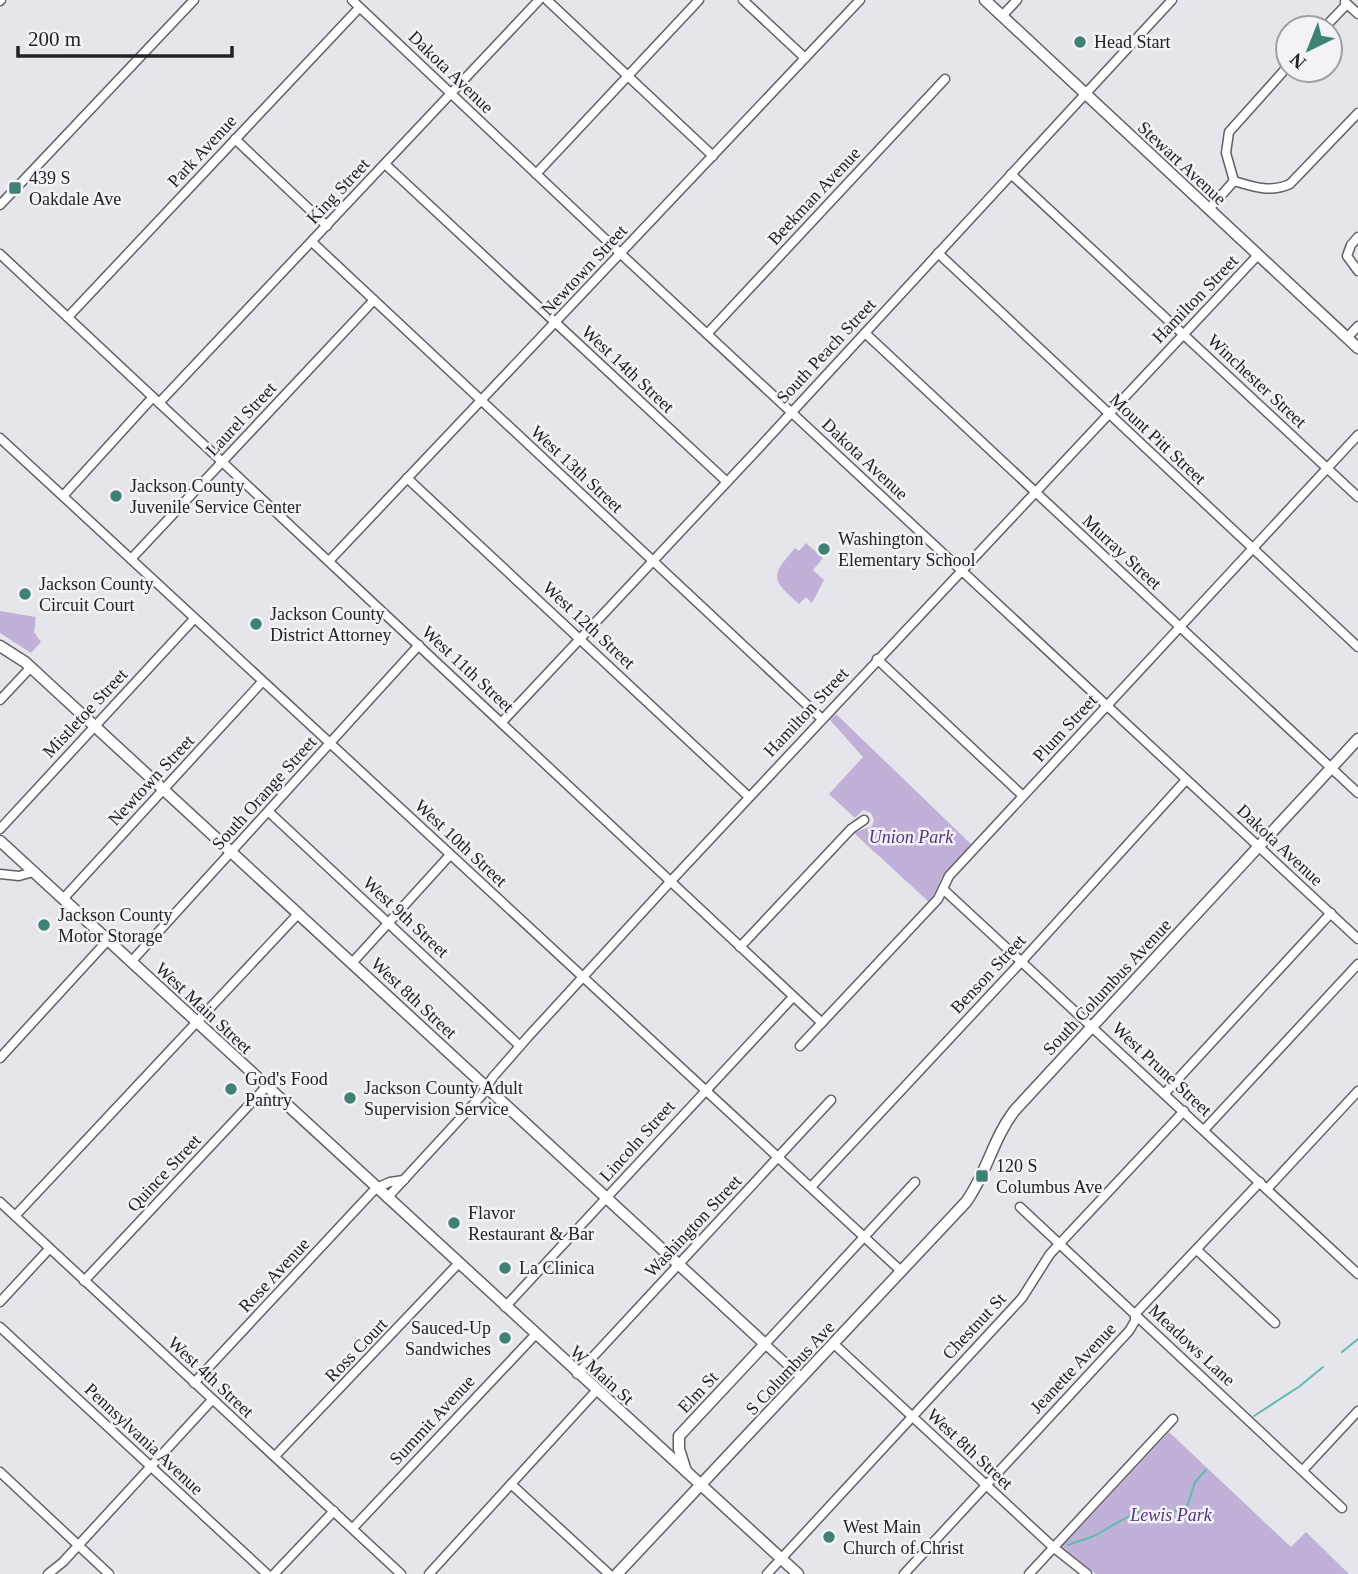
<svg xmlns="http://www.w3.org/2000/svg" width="1358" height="1574" viewBox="0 0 1358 1574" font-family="Georgia,serif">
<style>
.green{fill:#c0b1d8}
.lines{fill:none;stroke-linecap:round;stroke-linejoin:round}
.stream{stroke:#5fbbaa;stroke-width:2}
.minor-casing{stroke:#625f65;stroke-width:11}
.major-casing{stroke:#625f65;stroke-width:13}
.minor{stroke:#fff;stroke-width:8}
.major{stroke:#fff;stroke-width:10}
.poi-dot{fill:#3e8276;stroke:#f4f2f9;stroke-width:2.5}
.labels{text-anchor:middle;stroke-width:5;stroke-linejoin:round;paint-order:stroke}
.poi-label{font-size:18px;fill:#232224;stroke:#f4f2f9;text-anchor:start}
.street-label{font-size:18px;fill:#232224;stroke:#f4f2f9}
.park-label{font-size:18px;font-style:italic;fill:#55337d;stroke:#f4f2f9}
</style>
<rect width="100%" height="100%" fill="#e7e5ec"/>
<g class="green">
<path d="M 806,543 L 823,558 L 813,570 L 824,580 L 812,603 L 806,597 L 799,604 C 771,579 770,577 795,548 L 799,551 Z"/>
<polygon points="0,611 36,617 34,632 41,642 31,653 0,633"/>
<polygon points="836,714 972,845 942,877 930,903 854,833 872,826 874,820 871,813 863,810 855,818 829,794 863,757 830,720"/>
<polygon points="1169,1432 1291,1547 1306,1532 1349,1574 1096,1574 1065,1552 1062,1547 1064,1542 1071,1537"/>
</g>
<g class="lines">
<g class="stream">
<polyline points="1342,1352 1358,1339"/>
<polyline points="1254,1416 1300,1386 1323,1367"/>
<polyline points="1068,1545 1094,1536 1136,1512 1166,1513 1182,1510 1187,1507 1195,1482 1206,1470"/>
</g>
<defs>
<g id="minor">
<polyline points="352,0 621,254 1358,939"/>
<polyline points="547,0 713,156"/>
<polyline points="743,0 805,58"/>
<polyline points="0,1 1,0"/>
<polyline points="1345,2 1358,14"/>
<polyline points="1002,16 1017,0"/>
<polyline points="1324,28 1347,4"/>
<polyline points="235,139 327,226"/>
<polyline points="385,164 727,482"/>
<polyline points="536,174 699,0"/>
<polyline points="1011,174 1358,497"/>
<path d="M 1234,181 C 1254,187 1270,193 1290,184 L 1358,113"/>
<polyline points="1234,181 1226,153 1229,132 1288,66"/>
<polyline points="0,205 194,0"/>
<polyline points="1209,209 1234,181"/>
<polyline points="1358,237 1351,245 1347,256 1358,271"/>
<polyline points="312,242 822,719"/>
<polyline points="938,253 1358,647"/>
<polyline points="0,254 822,1023"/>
<polyline points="68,317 359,8"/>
<polyline points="865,333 1358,793"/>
<polyline points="707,334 945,79"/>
<polyline points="1347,338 1358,326"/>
<polyline points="159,403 539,0"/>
<polyline points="0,438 901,1271"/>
<polyline points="407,478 749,797"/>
<polyline points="63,496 153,397"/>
<polyline points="131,559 374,300"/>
<polyline points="329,561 860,0"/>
<polyline points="877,659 1023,796"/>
<polyline points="0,700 31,667"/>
<polyline points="502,722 758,449 1172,0"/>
<polyline points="269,812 520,1046"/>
<polyline points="0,829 194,619"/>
<polyline points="0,874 19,876 33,872"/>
<polyline points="943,889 1358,1274"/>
<polyline points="63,899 262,682"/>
<polyline points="740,947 851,829 864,820"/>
<polyline points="131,962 419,645"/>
<polyline points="352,963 450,855"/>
<polyline points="800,1046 938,899 949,876 1358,435"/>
<polyline points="0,1058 108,940"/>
<polyline points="1165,1093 1331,913"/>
<polyline points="1204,1130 1358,964"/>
<polyline points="811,1187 1022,961 1186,780"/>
<polyline points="1267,1189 1358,1091"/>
<polyline points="387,1198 481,1096 493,1077 527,1038 670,882 1258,255"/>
<polyline points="0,1202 401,1574"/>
<polyline points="1020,1207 1342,1508"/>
<polyline points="15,1216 298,914"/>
<polyline points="1197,1250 1275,1323"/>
<polyline points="84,1281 266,1087"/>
<polyline points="0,1302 49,1249"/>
<polyline points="505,1307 793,997"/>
<polyline points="0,1327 267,1574"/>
<polyline points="834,1344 1053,1547 1087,1574"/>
<polyline points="577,1374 831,1100"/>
<polyline points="802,1378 765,1344 915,1182"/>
<polyline points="194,1383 376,1188 390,1182 404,1180"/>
<polyline points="275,1456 458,1264"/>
<polyline points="1303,1470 1358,1411"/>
<polyline points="0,1472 109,1574"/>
<polyline points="511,1484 609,1574"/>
<polyline points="353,1528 535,1335"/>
<polyline points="48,1574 63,1562 212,1400"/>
<polyline points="274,1574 334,1511"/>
<polyline points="429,1574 596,1391"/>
<polyline points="767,1574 1022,1298 1050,1254 1184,1111"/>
<polyline points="904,1574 1129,1331 1135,1321 1135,1314 1260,1182"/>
<polyline points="1029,1574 1173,1419"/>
</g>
<g id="major">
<polyline points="985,0 1358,348"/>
<polyline points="0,646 25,662 765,1344 679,1436 679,1449 686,1471"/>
<polyline points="0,841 798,1574"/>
<path d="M 617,1574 L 966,1202 C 987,1173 993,1138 1015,1110 L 1358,739"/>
</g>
</defs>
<use href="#minor" class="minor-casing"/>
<use href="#major" class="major-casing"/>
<use href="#minor" class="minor"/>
<use href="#major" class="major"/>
</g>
<g class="poi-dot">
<circle cx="1080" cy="42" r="7"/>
<rect x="8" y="181" width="14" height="14" rx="3.5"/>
<circle cx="116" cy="496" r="7"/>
<circle cx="824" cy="549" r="7"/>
<circle cx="25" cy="594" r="7"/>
<circle cx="256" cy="624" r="7"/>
<circle cx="44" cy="925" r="7"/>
<circle cx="231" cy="1089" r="7"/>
<circle cx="350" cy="1098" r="7"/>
<rect x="975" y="1169" width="14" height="14" rx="3.5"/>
<circle cx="454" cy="1223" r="7"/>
<circle cx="505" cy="1268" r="7"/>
<circle cx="505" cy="1338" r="7"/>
<circle cx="829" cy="1537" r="7"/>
</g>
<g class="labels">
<g class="poi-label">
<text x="1094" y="48">Head Start</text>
<text x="29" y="184">439 S<tspan x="29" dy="21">Oakdale Ave</tspan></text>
<text x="130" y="492">Jackson County<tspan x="130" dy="21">Juvenile Service Center</tspan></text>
<text x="838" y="545">Washington<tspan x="838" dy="21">Elementary School</tspan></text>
<text x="39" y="590">Jackson County<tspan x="39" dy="21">Circuit Court</tspan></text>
<text x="270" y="620">Jackson County<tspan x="270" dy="21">District Attorney</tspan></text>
<text x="58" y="921">Jackson County<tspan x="58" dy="21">Motor Storage</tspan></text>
<text x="245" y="1085">God's Food<tspan x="245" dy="21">Pantry</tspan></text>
<text x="364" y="1094">Jackson County Adult<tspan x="364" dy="21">Supervision Service</tspan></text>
<text x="996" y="1172">120 S<tspan x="996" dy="21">Columbus Ave</tspan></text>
<text x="468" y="1219">Flavor<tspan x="468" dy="21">Restaurant &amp; Bar</tspan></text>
<text x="519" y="1274">La Clinica</text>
<text x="491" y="1334" text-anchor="end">Sauced-Up<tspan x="491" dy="21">Sandwiches</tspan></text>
<text x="843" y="1533">West Main<tspan x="843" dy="21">Church of Christ</tspan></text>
</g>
<g class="street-label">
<text transform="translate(451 72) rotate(44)" y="6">Dakota Avenue</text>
<text transform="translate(202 151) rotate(-47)" y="6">Park Avenue</text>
<text transform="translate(1182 163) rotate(43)" y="6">Stewart Avenue</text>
<text transform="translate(338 191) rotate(-47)" y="6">King Street</text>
<text transform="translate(814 196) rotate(-47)" y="6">Beekman Avenue</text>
<text transform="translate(584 270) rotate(-47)" y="6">Newtown Street</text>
<text transform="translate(1195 299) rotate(-46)" y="6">Hamilton Street</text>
<text transform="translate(826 351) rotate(-47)" y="6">South Peach Street</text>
<text transform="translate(628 369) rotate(43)" y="6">West 14th Street</text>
<text transform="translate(1257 381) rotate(43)" y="6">Winchester Street</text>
<text transform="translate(241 419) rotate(-47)" y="6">Laurel Street</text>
<text transform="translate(1158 439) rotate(43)" y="6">Mount Pitt Street</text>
<text transform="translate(865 459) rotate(43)" y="6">Dakota Avenue</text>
<text transform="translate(577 469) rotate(43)" y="6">West 13th Street</text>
<text transform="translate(1122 552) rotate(43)" y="6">Murray Street</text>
<text transform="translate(589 625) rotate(43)" y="6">West 12th Street</text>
<text transform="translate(468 669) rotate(43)" y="6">West 11th Street</text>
<text transform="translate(806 712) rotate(-47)" y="6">Hamilton Street</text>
<text transform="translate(85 713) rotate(-47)" y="6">Mistletoe Street</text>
<text transform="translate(1065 728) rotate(-47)" y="6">Plum Street</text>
<text transform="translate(151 780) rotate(-47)" y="6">Newtown Street</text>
<text transform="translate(264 793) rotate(-48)" y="6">South Orange Street</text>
<text transform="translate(461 843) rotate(43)" y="6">West 10th Street</text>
<text transform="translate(1280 845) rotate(43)" y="6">Dakota Avenue</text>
<text transform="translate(406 917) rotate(43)" y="6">West 9th Street</text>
<text transform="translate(988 974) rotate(-47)" y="6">Benson Street</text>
<text transform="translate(1107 987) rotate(-47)" y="6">South Columbus Avenue</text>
<text transform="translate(414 998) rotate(43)" y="6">West 8th Street</text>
<text transform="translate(204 1008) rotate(43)" y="6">West Main Street</text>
<text transform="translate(1162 1069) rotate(43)" y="6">West Prune Street</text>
<text transform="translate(637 1141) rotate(-48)" y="6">Lincoln Street</text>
<text transform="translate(164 1173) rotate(-47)" y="6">Quince Street</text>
<text transform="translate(693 1226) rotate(-47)" y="6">Washington Street</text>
<text transform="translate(274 1275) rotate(-47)" y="6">Rose Avenue</text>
<text transform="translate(974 1326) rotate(-47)" y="6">Chestnut St</text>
<text transform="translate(1192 1345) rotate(43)" y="6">Meadows Lane</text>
<text transform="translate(356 1350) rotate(-46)" y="6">Ross Court</text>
<text transform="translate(790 1368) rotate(-47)" y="6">S Columbus Ave</text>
<text transform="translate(1073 1368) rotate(-47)" y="6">Jeanette Avenue</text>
<text transform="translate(602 1375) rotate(42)" y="6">W Main St</text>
<text transform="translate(211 1377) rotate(43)" y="6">West 4th Street</text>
<text transform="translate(698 1392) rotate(-47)" y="6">Elm St</text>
<text transform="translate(432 1420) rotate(-47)" y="6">Summit Avenue</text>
<text transform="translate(144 1439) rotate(43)" y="6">Pennsylvania Avenue</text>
<text transform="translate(970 1449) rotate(43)" y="6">West 8th Street</text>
</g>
<g class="park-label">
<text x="911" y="843">Union Park</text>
<text x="1171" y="1521">Lewis Park</text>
</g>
</g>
<g transform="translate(1309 49) rotate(223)"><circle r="33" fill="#f4f2f9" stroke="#a09fa4" stroke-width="2"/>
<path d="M0-5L12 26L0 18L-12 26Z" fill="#3e8276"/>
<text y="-10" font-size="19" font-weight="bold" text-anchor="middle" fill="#232224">N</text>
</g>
<path d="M18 46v10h214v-10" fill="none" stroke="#232224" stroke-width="3.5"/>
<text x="28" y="46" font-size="21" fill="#232224" stroke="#f4f2f9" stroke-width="5" paint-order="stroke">200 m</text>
</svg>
